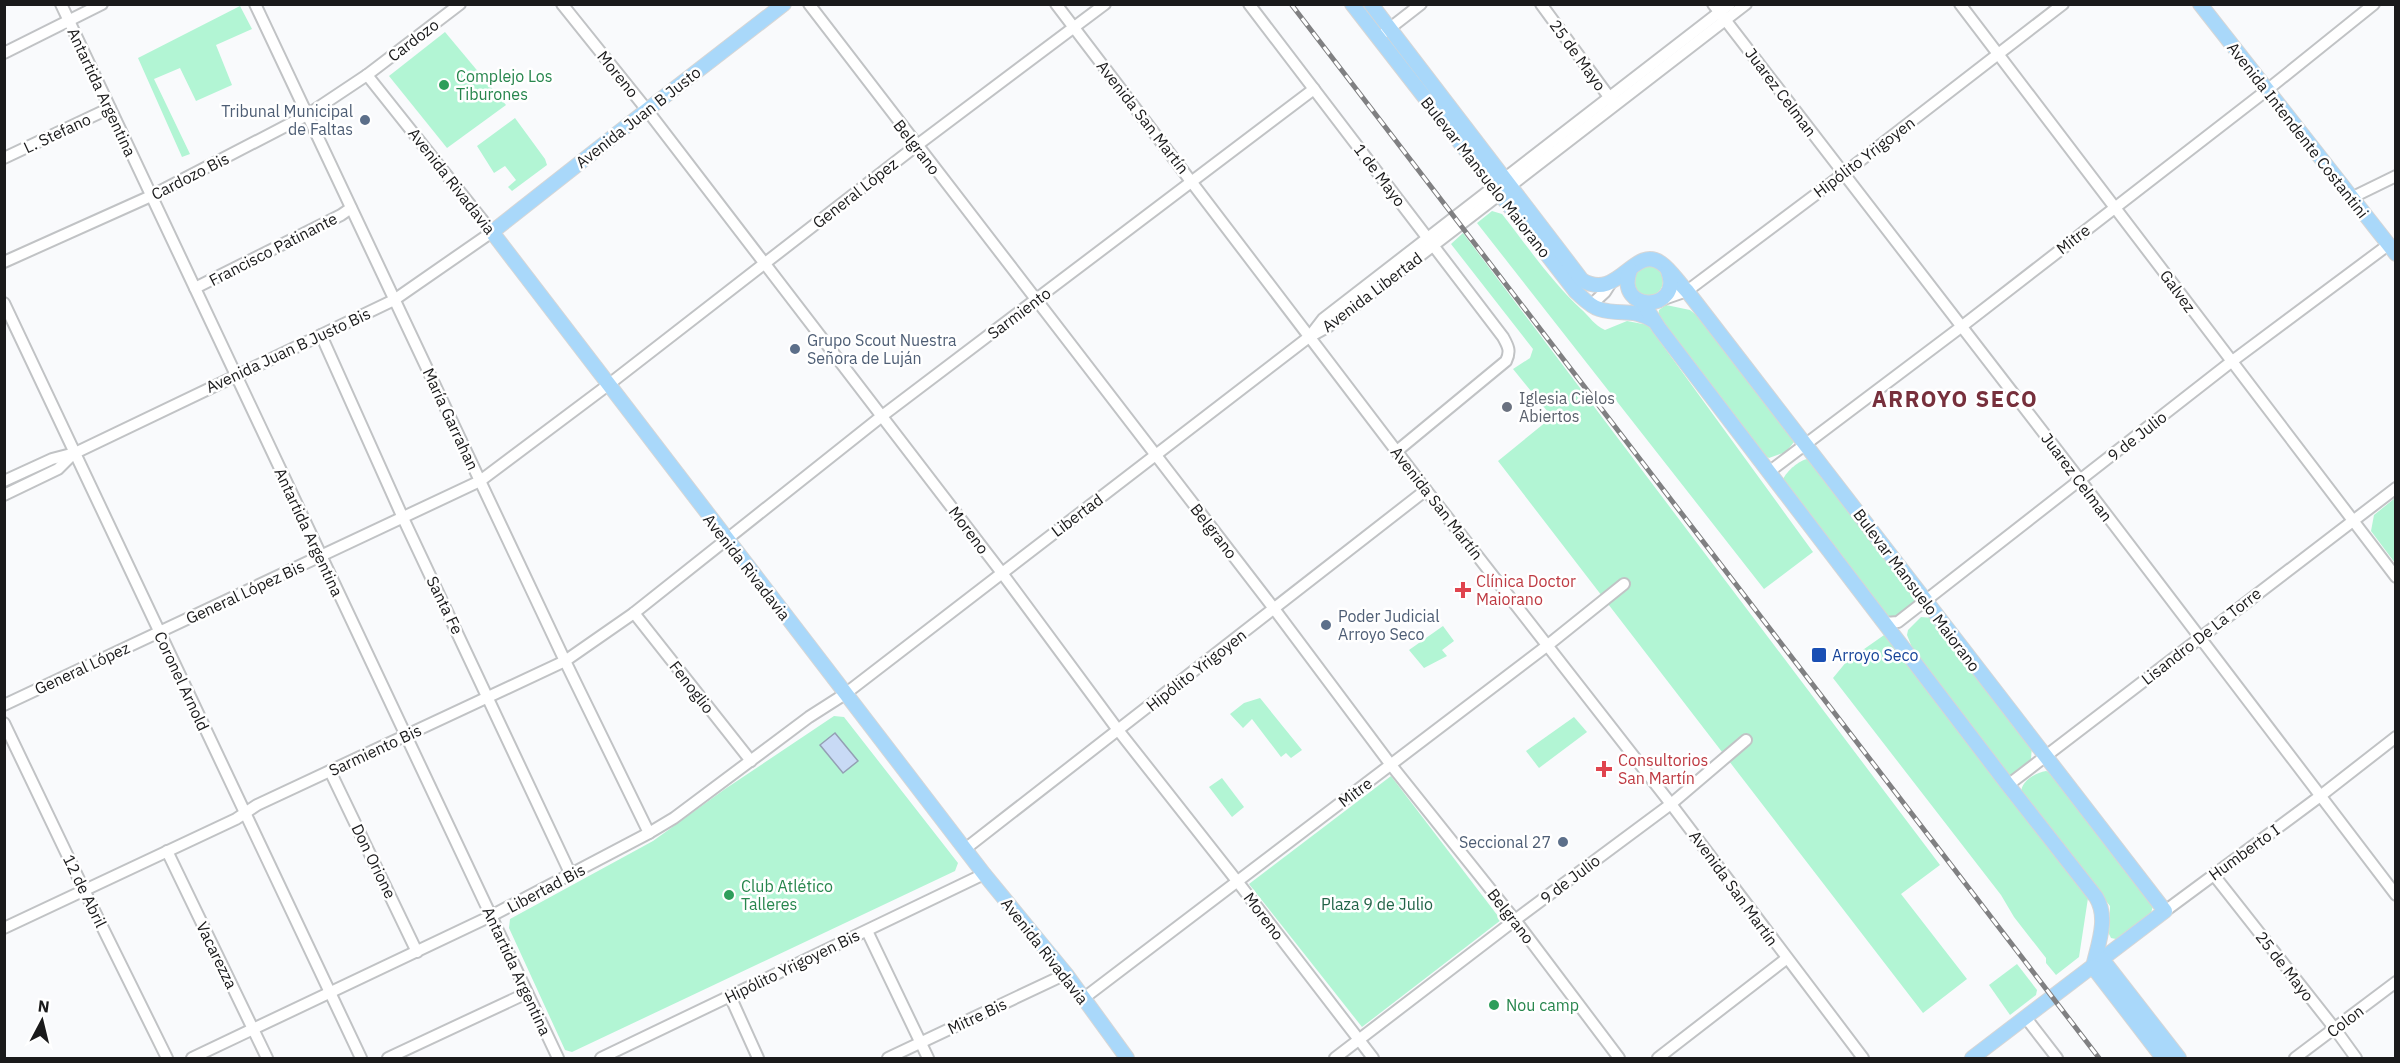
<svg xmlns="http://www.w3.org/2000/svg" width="2400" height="1063" viewBox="0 0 2400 1063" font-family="'IBM Plex Sans',sans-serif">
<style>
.green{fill:#b2f5d4}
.water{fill:#c8daf5;stroke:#94a0b4;stroke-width:1.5}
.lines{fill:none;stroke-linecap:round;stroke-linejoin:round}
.minor-casing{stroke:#c1c3c5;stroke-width:14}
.major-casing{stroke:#d6d6d6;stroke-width:16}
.minor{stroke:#fff;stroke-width:10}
.major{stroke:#a9d8fa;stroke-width:14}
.rail-casing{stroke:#808082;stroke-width:5}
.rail{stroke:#fff;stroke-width:3;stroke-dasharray:9;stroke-linecap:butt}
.leisure-dot{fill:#2e9e5b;stroke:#fff;stroke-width:2}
.service-dot{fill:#5c6f8a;stroke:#fff;stroke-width:2}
.worship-dot{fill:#6b7280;stroke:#fff;stroke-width:2}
.health-dot{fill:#e0444e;stroke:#fff;stroke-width:2}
.transit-dot{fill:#1a4fb4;stroke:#fff;stroke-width:2}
.labels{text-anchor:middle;stroke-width:5;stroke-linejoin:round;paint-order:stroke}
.street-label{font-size:16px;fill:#1a1a1b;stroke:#fff}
.leisure-label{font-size:16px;fill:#27864d;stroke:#fff;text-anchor:start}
.service-label{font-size:16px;fill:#4e5e75;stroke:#fff;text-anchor:end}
.worship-label{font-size:16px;fill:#5b616d;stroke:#fff;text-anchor:start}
.health-label{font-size:16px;fill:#be3a42;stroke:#fff;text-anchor:start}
.transit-label{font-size:16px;fill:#164399;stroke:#fff;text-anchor:start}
.park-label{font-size:16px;fill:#226448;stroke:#fff}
.district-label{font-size:22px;font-weight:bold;letter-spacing:1.5px;fill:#77303c;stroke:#fff}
</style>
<rect width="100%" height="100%" fill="#f9fafc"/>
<g class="green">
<polygon points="240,6 252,29 216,45 232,85 196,101 180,68 154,79 190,154 182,157 138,58"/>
<polygon points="445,32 506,105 447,148 389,76"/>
<polygon points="515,118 545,159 547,165 512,191 508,187 516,180 505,166 494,173 477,146"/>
<path d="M 1492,211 L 1502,214 C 1527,246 1551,281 1581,309 C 1590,317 1594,325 1605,330 L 1627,321 L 1648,325 L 1813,552 L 1764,589 L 1477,223 Z"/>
<polygon points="1463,233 1940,865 1901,894 1967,979 1923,1013 1498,461 1552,417 1513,369 1530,358 1533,349 1451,244"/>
<circle cx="1648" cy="281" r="15"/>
<polygon points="1666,305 1690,310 1701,319 1793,435 1794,442 1786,452 1769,458 1764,455 1658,317 1659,310"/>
<path d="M 1808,459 L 1813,462 L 1915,594 C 1916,607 1901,618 1889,617 L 1882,609 L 1785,485 L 1783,479 C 1787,471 1799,460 1808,459 Z"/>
<polygon points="2395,498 2395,563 2371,531 2374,515"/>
<polygon points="1921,617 1933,618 2032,746 2031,759 2011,775 2007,775 1913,650 1907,635 1908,630"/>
<polygon points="1443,626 1454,641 1442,650 1447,656 1424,668 1409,650"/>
<polygon points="1887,633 2088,898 2079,957 2056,975 2046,963 2046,958 2014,917 2001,895 1833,678 1847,661"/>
<polygon points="1260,698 1302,750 1291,758 1286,753 1281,757 1252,719 1243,728 1230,714 1244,703"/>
<polygon points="834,716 844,717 958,863 955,871 572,1052 565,1050 509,928 510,919 653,841 725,789"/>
<polygon points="1574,717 1587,732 1539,768 1526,751"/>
<path d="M 2046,771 L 2052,773 L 2150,898 L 2153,906 L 2151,913 L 2116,939 L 2111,938 L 2109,934 L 2110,906 L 2021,793 C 2021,781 2035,773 2046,771 Z"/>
<polygon points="1391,776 1501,920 1362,1027 1249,884"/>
<polygon points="1222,778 1244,807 1232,817 1209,787"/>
<polygon points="2017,964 2037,990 2036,995 2010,1015 1989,985"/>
</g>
<polygon class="water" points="835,733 858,761 843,773 820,745"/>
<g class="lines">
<defs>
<g id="minor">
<polyline points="61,4 558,1058"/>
<polyline points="255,4 565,661 649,833"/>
<polyline points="562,4 647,110 1002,573 1118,730 1237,881 1373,1058"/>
<polyline points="809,4 1275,610 1391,765 1515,920 1619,1058"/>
<polyline points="1056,4 1426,490 1671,804 1863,1058"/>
<path d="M 1249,4 L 1503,337 C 1508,346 1511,351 1506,361 L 1397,451"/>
<polyline points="1541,4 1612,101"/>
<polyline points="1713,4 2080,480 2396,895"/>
<polyline points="1960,4 2396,577"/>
<polyline points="1385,32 1421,4"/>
<polyline points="4,53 102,4"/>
<polyline points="4,158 110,108"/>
<polyline points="2351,198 2396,176"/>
<polyline points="4,262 151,196 307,115 367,75 460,4"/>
<polyline points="195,288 341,215 351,208"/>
<polyline points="1661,300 1687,291 1843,174 2063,4"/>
<polyline points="4,303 361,1058"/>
<polyline points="1591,305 1605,292 1612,281"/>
<polyline points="1313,332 1323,319 1730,4"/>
<polyline points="321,335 403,518 571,875"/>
<polyline points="1770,471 1961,327 2267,90 2374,4"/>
<polyline points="4,481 52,459 75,453 394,300 492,232 367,75"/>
<polyline points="4,495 58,469 74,453"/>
<polyline points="634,613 751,761"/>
<polyline points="1885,623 1898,622 2231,362 2388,245"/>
<polyline points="4,705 480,481 608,385 916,146 1105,4"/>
<polyline points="4,723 84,890 167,1058"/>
<polyline points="330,771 417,952"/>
<polyline points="2008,785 2396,488"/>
<polyline points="965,849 1426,490"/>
<polyline points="167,851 267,1058"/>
<polyline points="2213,874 2335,1029 2356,1058"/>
<polyline points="2165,911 2319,797 2396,737"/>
<polyline points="4,928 236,819 257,805 565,661 634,613 882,416 1314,89"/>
<polyline points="867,931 928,1058"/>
<polyline points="730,996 758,1058"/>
<polyline points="1084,998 1548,645 1624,584"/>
<polyline points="2026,1018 2057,1058"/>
<polyline points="192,1058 491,916 649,833 674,818 809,717 845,694 1309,337 1329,326 1746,4"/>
<polyline points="388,1058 527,993"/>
<polyline points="601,1058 984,874"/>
<polyline points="888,1058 1066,974"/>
<polyline points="1335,1058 1515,920 1671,804 1746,740"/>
<polyline points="1658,1058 1786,959"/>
<polyline points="2295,1058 2396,982"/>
</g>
<g id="major">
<polyline points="784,4 647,110 492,232 984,874 1066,974 1127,1058"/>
<path d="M 1352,4 L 1576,292 C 1583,298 1590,306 1599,309 C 1621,316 1632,307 1654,321"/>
<path d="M 1371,4 L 1582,280 C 1618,302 1634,244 1661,263 C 1671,270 1679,283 1687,291 L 2165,911 L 1972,1058"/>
<polyline points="2200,4 2396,254"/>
<path d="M 1630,270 C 1614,314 1684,312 1668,271"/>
<path d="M 1643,303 L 1659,328 L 2008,785 L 2096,897 C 2109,918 2098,944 2093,967"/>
<polyline points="2102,959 2179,1058"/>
<polyline points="2093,967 2163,1058"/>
</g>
</defs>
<use href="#minor" class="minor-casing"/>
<use href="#major" class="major-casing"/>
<use href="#minor" class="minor"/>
<use href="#major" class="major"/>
<defs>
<polyline id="rail" points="1291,4 2099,1058"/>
</defs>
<use href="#rail" class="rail-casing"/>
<use href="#rail" class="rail"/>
</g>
<g class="leisure-dot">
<circle cx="444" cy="85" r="6"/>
<circle cx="729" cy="895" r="6"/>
<circle cx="1494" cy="1005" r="6"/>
</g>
<g class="service-dot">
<circle cx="365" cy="120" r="6"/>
<circle cx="795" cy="349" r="6"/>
<circle cx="1326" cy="625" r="6"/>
<circle cx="1563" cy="842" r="6"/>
</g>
<circle class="worship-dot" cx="1507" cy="407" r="6"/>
<g class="health-dot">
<path d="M1460 581h6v6h6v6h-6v6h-6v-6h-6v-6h6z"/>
<path d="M1601 760h6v6h6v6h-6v6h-6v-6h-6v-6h6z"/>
</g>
<rect class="transit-dot" x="1811" y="647" width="16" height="16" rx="3"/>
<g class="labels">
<g class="street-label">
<text transform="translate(413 40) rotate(-37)" y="6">Cardozo</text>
<text transform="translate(1578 55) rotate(54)" y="6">25 de Mayo</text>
<text transform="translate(618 74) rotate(51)" y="6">Moreno</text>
<text transform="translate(102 92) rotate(65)" y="6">Antartida Argentina</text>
<text transform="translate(1781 92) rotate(53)" y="6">Juarez Celman</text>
<text transform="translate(638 117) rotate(-38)" y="6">Avenida Juan B Justo</text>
<text transform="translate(1143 117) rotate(52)" y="6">Avenida San Martín</text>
<text transform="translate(2298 130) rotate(52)" y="6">Avenida Intendente Costantini</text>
<text transform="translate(57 133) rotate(-25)" y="6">L. Stefano</text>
<text transform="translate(917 147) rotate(52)" y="6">Belgrano</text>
<text transform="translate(1864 157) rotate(-37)" y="6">Hipólito Yrigoyen</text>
<text transform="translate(1380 175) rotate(53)" y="6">1 de Mayo</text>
<text transform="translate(190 176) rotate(-27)" y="6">Cardozo Bis</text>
<text transform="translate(1486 177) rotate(52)" y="6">Bulevar Mansuelo Maiorano</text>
<text transform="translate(452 181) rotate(52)" y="6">Avenida Rivadavia</text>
<text transform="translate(855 193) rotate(-38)" y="6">General López</text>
<text transform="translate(2073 239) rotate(-38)" y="6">Mitre</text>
<text transform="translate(273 249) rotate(-27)" y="6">Francisco Patinante</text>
<text transform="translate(2178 291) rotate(54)" y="6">Galvez</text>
<text transform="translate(1372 292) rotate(-37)" y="6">Avenida Libertad</text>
<text transform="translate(1019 313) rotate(-37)" y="6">Sarmiento</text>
<text transform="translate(288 350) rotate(-25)" y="6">Avenida Juan B Justo Bis</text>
<text transform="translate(451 419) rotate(65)" y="6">María Garrahan</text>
<text transform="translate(2137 436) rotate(-38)" y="6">9 de Julio</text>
<text transform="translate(2077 477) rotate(53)" y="6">Juarez Celman</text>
<text transform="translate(1437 503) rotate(52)" y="6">Avenida San Martín</text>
<text transform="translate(1077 515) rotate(-37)" y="6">Libertad</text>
<text transform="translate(969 530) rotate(53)" y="6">Moreno</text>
<text transform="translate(1214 531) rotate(52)" y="6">Belgrano</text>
<text transform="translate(309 532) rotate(65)" y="6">Antartida Argentina</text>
<text transform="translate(747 567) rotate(52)" y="6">Avenida Rivadavia</text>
<text transform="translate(1917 590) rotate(53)" y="6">Bulevar Mansuelo Maiorano</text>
<text transform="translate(245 592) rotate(-25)" y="6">General López Bis</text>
<text transform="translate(445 605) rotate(64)" y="6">Santa Fe</text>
<text transform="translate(2201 636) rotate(-38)" y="6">Lisandro De La Torre</text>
<text transform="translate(82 668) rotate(-25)" y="6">General López</text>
<text transform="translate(1196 670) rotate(-38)" y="6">Hipólito Yrigoyen</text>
<text transform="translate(182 681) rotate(65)" y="6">Coronel Arnold</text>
<text transform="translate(692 687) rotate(52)" y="6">Fenoglio</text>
<text transform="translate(375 750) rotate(-25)" y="6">Sarmiento Bis</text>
<text transform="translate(1355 792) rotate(-37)" y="6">Mitre</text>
<text transform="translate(2244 852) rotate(-36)" y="6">Humberto I</text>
<text transform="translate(374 861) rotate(64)" y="6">Don Orione</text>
<text transform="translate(1570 879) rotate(-37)" y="6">9 de Julio</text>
<text transform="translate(546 888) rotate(-28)" y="6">Libertad Bis</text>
<text transform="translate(1734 888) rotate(54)" y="6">Avenida San Martín</text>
<text transform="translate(85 891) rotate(64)" y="6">12 de Abril</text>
<text transform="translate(1264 916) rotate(53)" y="6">Moreno</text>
<text transform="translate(1511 916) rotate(52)" y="6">Belgrano</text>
<text transform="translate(1045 951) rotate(52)" y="6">Avenida Rivadavia</text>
<text transform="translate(217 955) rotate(64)" y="6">Vacarezza</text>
<text transform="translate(792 966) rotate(-26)" y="6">Hipólito Yrigoyen Bis</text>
<text transform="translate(2285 966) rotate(52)" y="6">25 de Mayo</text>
<text transform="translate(517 971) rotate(65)" y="6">Antartida Argentina</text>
<text transform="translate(977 1016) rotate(-25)" y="6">Mitre Bis</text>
<text transform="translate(2345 1021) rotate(-37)" y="6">Colon</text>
</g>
<g class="leisure-label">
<text x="456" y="82">Complejo Los<tspan x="456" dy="18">Tiburones</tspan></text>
<text x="741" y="892">Club Atlético<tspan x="741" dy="18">Talleres</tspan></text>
<text x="1506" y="1011">Nou camp</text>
</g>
<g class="service-label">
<text x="353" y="117">Tribunal Municipal<tspan x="353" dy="18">de Faltas</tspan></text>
<text x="807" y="346" text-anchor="start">Grupo Scout Nuestra<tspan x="807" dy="18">Señora de Luján</tspan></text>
<text x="1338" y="622" text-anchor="start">Poder Judicial<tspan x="1338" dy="18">Arroyo Seco</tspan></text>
<text x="1551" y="848">Seccional 27</text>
</g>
<g class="worship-label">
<text x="1519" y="404">Iglesia Cielos<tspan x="1519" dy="18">Abiertos</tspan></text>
</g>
<g class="health-label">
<text x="1476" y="587">Clínica Doctor<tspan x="1476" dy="18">Maiorano</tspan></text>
<text x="1618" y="766">Consultorios<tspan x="1618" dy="18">San Martín</tspan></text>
</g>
<g class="transit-label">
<text x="1832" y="661">Arroyo Seco</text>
</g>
<g class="park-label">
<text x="1377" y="910">Plaza 9 de Julio</text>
</g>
<g class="district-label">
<text x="1955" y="407">ARROYO SECO</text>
</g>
</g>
<rect width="2400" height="1063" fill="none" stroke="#1a1a1b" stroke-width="12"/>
<g transform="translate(42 1021) rotate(7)" stroke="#ffffff" stroke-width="4.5" paint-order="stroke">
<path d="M0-4.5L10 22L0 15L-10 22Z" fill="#1a1a1b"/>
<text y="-9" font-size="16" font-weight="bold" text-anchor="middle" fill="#1a1a1b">N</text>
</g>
</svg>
